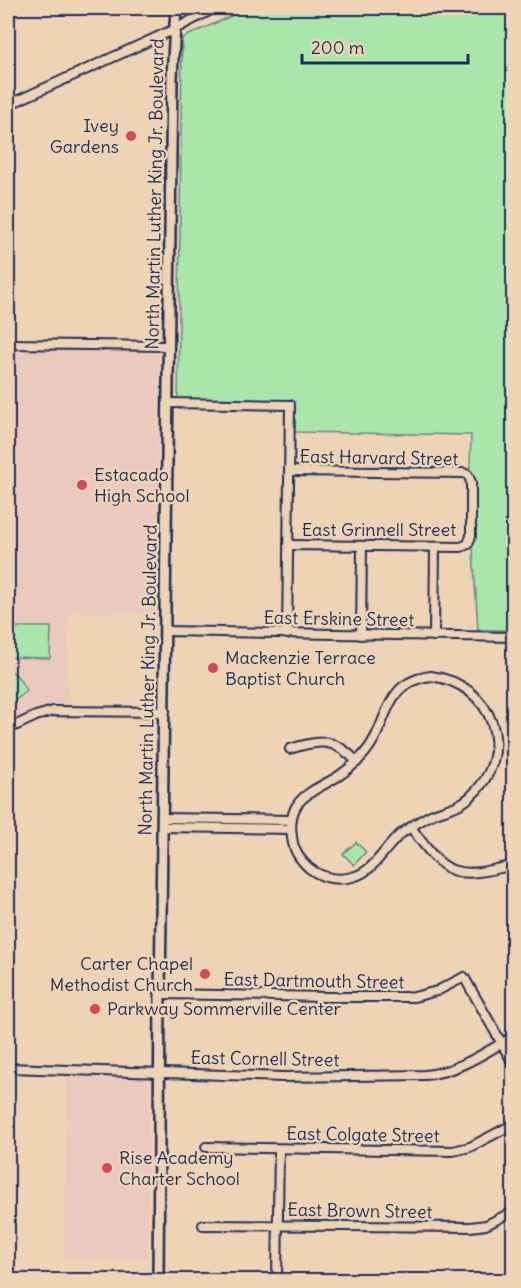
<svg xmlns="http://www.w3.org/2000/svg" width="521" height="1288" viewBox="0 0 521 1288" font-family="Delius,sans-serif">
<style>
.built{fill:#ebc9be}
.green{fill:#aae5aa;stroke:#628a84;stroke-width:1.5}
.lines{fill:none;stroke-linecap:round;stroke-linejoin:round}
.minor-casing{stroke:#1b2f5e;stroke-width:12}
.major-casing{stroke:#1b2f5e;stroke-width:14}
.minor{stroke:#eed3b5;stroke-width:8}
.major{stroke:#eed3b5;stroke-width:9}
.poi-dot{fill:#d1495b;stroke:#eed3b5;stroke-width:2}
.labels{text-anchor:middle;stroke-width:5;stroke-linejoin:round;paint-order:stroke}
.poi-label{font-size:18px;fill:#1b2f5e;stroke:#eed3b5;text-anchor:start}
.street-label{font-size:18px;fill:#1b2f5e;stroke:#eed3b5}
</style>
<rect width="100%" height="100%" fill="#eed3b5"/>
<filter id="ink" filterUnits="userSpaceOnUse"><feTurbulence type="fractalNoise" baseFrequency=".0167" numOctaves="2"/><feDisplacementMap in="SourceGraphic" scale="12" xChannelSelector="R" yChannelSelector="G"/><feConvolveMatrix kernelMatrix="1 2 1 2 8 2 1 2 1" color-interpolation-filters="sRGB"/></filter>
<g filter="url(#ink)">
<g class="built">
<polygon points="8,349 151,351 157,353 159,357 155,614 69,612 67,705 42,709 8,723"/>
<polygon points="67,1075 146,1077 149,1081 147,1259 64,1258"/>
</g>
<g class="green">
<polygon points="249,8 513,8 513,630 478,630 473,549 467,549 471,435 294,432 286,409 178,407 182,38"/>
<polygon points="8,627 51,627 50,658 8,657"/>
<polygon points="8,668 18,677 27,691 8,706"/>
<polygon points="356,842 366,852 354,865 343,854"/>
</g>
<g class="lines">
<defs>
<g id="minor">
<polyline points="8,105 175,29 215,8"/>
<polyline points="8,344 168,346"/>
<polyline points="168,403 290,405 287,634"/>
<polyline points="288,545 461,547 468,544 471,536 471,482 468,475 464,473 289,471"/>
<polyline points="165,631 514,637"/>
<polyline points="361,635 362,546"/>
<polyline points="434,636 435,547"/>
<path d="M 431,676 C 494,684 518,754 470,797 C 459,807 446,809 433,814 C 422,819 412,826 402,833 C 384,847 376,871 352,877 C 337,881 322,878 309,868 C 300,860 293,849 292,837 C 286,796 314,792 340,775 C 349,769 357,762 364,754 C 390,725 381,682 431,676 Z"/>
<polyline points="8,729 36,716 53,711 165,712"/>
<path d="M 290,749 C 320,739 335,738 357,762"/>
<polyline points="162,818 291,820"/>
<polyline points="162,827 291,829"/>
<path d="M 411,827 C 447,878 454,879 514,865"/>
<polyline points="160,994 327,997 414,997 437,991 464,977 514,1065"/>
<path d="M 8,1068 L 283,1077 L 425,1075 C 458,1072 486,1052 514,1036"/>
<polyline points="206,1147 453,1151 470,1147 514,1124"/>
<polyline points="203,1225 471,1227 486,1225 514,1211"/>
<polyline points="277,1280 279,1149"/>
</g>
<polyline id="major" points="158,1280 160,994 172,77 176,8"/>
</defs>
<use href="#minor" class="minor-casing"/>
<use href="#major" class="major-casing"/>
<use href="#minor" class="minor"/>
<use href="#major" class="major"/>
</g>
</g>
<g class="poi-dot">
<circle cx="131" cy="136" r="6"/>
<circle cx="82" cy="485" r="6"/>
<circle cx="213" cy="668" r="6"/>
<circle cx="205" cy="974" r="6"/>
<circle cx="95" cy="1009" r="6"/>
<circle cx="107" cy="1168" r="6"/>
</g>
<g class="labels">
<g class="poi-label">
<text x="119" y="132" text-anchor="end">Ivey<tspan x="119" dy="21">Gardens</tspan></text>
<text x="94" y="481">Estacado<tspan x="94" dy="21">High School</tspan></text>
<text x="225" y="664">Mackenzie Terrace<tspan x="225" dy="21">Baptist Church</tspan></text>
<text x="193" y="970" text-anchor="end">Carter Chapel<tspan x="193" dy="21">Methodist Church</tspan></text>
<text x="107" y="1015">Parkway Sommerville Center</text>
<text x="119" y="1164">Rise Academy<tspan x="119" dy="21">Charter School</tspan></text>
</g>
<g class="street-label">
<text transform="translate(155 194) rotate(-89)" y="6">North Martin Luther King Jr. Boulevard</text>
<text transform="translate(379 458) rotate(1)" y="6">East Harvard Street</text>
<text x="379" y="536">East Grinnell Street</text>
<text transform="translate(339 619) rotate(1)" y="6">East Erskine Street</text>
<text transform="translate(148 680) rotate(-89)" y="6">North Martin Luther King Jr. Boulevard</text>
<text transform="translate(314 981) rotate(1)" y="6">East Dartmouth Street</text>
<text transform="translate(265 1059) rotate(1)" y="6">East Cornell Street</text>
<text transform="translate(363 1135) rotate(1)" y="6">East Colgate Street</text>
<text transform="translate(360 1211) rotate(1)" y="6">East Brown Street</text>
</g>
</g>
<rect width="521" height="1288" fill="none" stroke="#eed3b5" stroke-width="30"/>
<rect x="15" y="15" width="491" height="1258" fill="none" stroke="#1b2f5e" stroke-width="2" filter="url(#ink)"/>
<path d="M302 54v9h166v-9" fill="none" stroke="#1b2f5e" stroke-width="3"/>
<text x="311" y="54" font-size="18" fill="#1b2f5e" stroke="#eed3b5" stroke-width="4.5" paint-order="stroke">200 m</text>
</svg>
